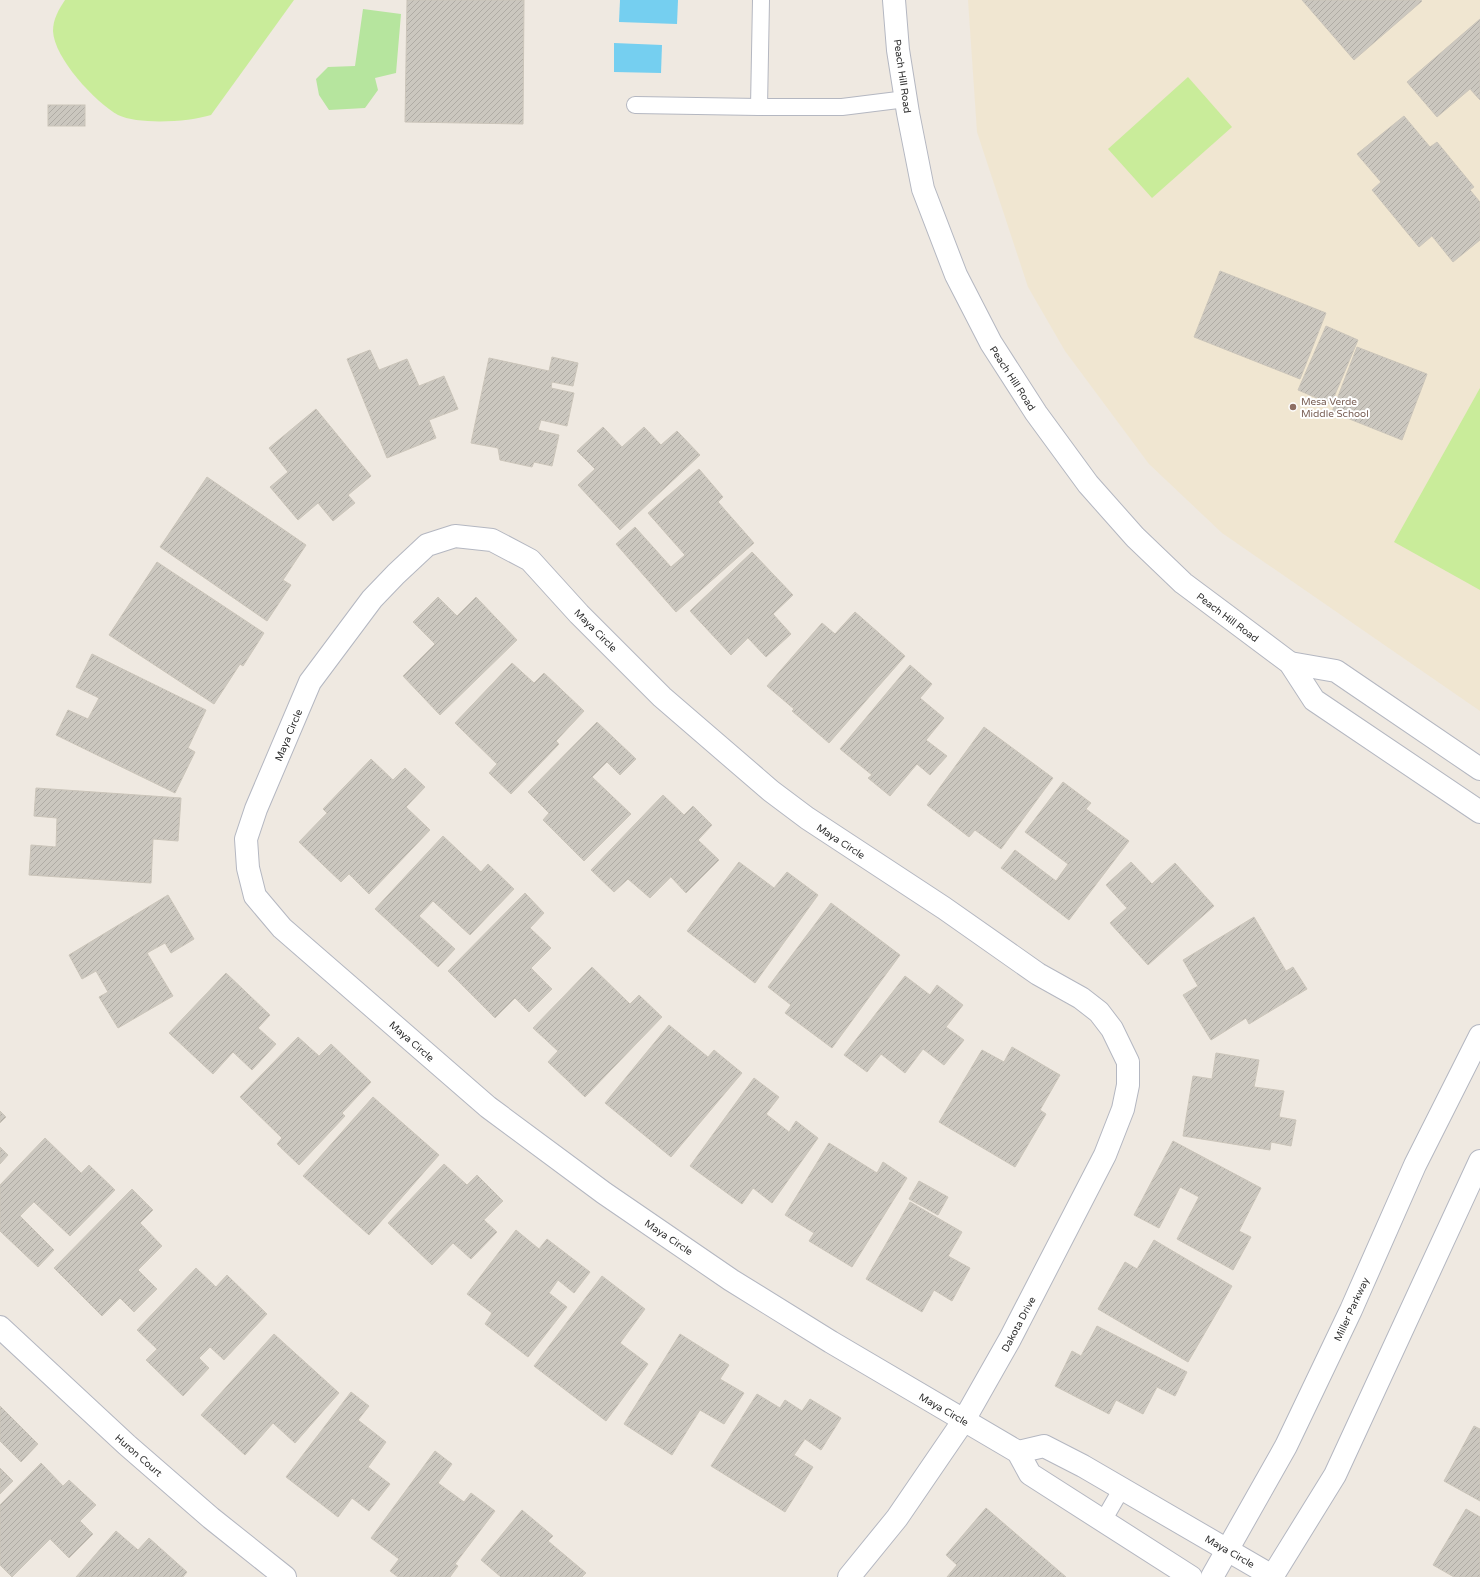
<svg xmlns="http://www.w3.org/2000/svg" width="1480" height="1577" viewBox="0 0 1480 1577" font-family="'Varela Round',sans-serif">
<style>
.education{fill:#f0e6d1}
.park{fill:#b6e59e}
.pitch{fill:#c9ec9a}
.water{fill:#75cff0}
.building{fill:url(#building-hatch);stroke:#cbc5ba}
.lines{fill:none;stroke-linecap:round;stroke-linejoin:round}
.lane-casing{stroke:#b4b7c1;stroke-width:18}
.street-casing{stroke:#b4b7c1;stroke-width:24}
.secondary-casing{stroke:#b4b7c1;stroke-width:24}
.lane{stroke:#fff;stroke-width:16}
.street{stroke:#fff;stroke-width:22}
.secondary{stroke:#fff;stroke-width:22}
.education-dot{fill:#8d6e63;stroke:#fff;stroke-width:1.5}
.labels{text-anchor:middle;stroke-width:4;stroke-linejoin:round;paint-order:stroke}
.street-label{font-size:10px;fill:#2e2e2e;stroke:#fff}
.education-label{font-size:10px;fill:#785e54;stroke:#fff;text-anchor:start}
</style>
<defs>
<pattern id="building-hatch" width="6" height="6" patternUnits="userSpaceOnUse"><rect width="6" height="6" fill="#cbc7bf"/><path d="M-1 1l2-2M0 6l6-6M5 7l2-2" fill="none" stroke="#afaba4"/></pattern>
</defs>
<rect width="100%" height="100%" fill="#efe9e1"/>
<polygon class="education" points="968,0 1480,0 1480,711 1222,533 1149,464 1065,351 1028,287 977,132"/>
<polygon class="park" points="363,9 401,14 396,73 375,78 378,90 365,108 329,110 319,95 316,79 328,67 355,66"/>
<g class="pitch">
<path d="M 65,0 L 294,0 L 211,115 C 189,122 139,125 118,115 C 95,102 54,58 53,31 C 53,19 59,9 65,0 Z"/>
<polygon points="1188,77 1232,127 1152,198 1108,149"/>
<polygon points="1480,388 1480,590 1394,542"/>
</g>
<g class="water">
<polygon points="620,0 678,0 677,24 619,22"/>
<polygon points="614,43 662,45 661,73 614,72"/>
</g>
<g class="building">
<polygon points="407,0 524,0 523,124 405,122"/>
<polygon points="1302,0 1421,0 1422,1 1354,60"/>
<polygon points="1480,19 1480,100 1470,89 1437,117 1407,82"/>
<rect x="48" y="105" width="37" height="21"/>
<polygon points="1404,116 1430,147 1437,142 1474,187 1470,190 1480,202 1480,240 1453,262 1432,236 1419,247 1372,190 1381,182 1357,154"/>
<polygon points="1220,271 1326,313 1300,379 1194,337"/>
<polygon points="1326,326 1358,340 1331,404 1298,390"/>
<polygon points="1357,347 1427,374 1402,440 1332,412"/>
<polygon points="370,350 379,370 407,359 419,386 444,376 458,409 429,420 436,438 387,458 347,359"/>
<polygon points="552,357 578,363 573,386 552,382 551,388 574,393 567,426 541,420 538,430 559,435 552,466 534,462 532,467 500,460 498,448 471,443 489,358 549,371"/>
<polygon points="316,409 371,476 348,495 355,503 333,521 318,503 298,520 270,487 288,472 269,448"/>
<polygon points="603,427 622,447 644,427 661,445 677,431 700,455 620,530 578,485 595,469 577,451"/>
<polygon points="699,469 723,497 718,502 754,543 676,612 616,544 635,527 671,567 685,555 648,513"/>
<polygon points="207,477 306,545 283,580 291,585 267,621 160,547"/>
<polygon points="752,552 793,595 773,614 791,634 766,657 748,638 731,655 690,611"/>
<polygon points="157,562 264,633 243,666 240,664 214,704 109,635"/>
<polygon points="438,597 457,616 476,597 517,640 440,715 403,676 435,644 413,622"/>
<polygon points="855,612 905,656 829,743 792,711 794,709 767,686 822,623 835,634"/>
<polygon points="92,654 206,710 188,748 195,752 175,793 56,735 68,710 88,719 99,698 76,687"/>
<polygon points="512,663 534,683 544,673 584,711 556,741 559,744 511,794 489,773 497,764 455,723"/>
<polygon points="910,665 932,684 920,698 944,718 926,740 947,756 930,775 917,764 890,796 868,778 872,775 840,749"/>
<polygon points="597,722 636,759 620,775 607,762 592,777 631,814 584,861 543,820 549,813 528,792"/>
<polygon points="984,727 1053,778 1001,849 975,830 969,837 927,805"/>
<polygon points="371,759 393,780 405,768 425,787 406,807 430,830 369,894 349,874 341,882 299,842 327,813 323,809"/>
<polygon points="1063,782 1091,803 1086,809 1129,841 1069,920 1001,868 1015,850 1056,881 1068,864 1025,832"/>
<polygon points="36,788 181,798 178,841 153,839 151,883 29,875 31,845 56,847 57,818 34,816"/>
<polygon points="663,795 684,815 693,806 712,825 698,840 719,860 686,893 671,877 650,898 628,879 614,892 591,870"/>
<polygon points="443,836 481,872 488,864 514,889 470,935 433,901 419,916 455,949 438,967 375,909"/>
<polygon points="739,862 774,888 787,872 818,895 755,983 687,931"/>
<polygon points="1131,862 1152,884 1175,863 1214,906 1148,965 1110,923 1127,908 1106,885"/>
<polygon points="525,893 544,913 530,928 551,948 531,968 552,989 529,1012 515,998 495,1018 448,971"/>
<polygon points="168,895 194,939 171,953 165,943 147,953 173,996 118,1028 99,997 108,992 96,971 82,979 69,955"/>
<polygon points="831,903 900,955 832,1048 785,1013 791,1005 768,987"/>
<polygon points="1254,917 1286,971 1293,967 1307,989 1249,1024 1246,1018 1211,1040 1183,995 1198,986 1183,960"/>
<polygon points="592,967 630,1004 639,995 662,1017 585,1097 548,1062 558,1051 533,1028"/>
<polygon points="226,973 270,1015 258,1028 276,1044 252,1070 233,1052 213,1074 169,1033"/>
<polygon points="905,976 930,995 937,985 963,1005 946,1027 964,1040 944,1065 923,1049 905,1073 881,1054 867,1072 844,1055"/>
<polygon points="669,1025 708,1057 714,1050 742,1073 671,1157 605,1103"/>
<polygon points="298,1037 319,1056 331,1044 371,1082 342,1113 345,1116 299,1165 277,1144 282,1138 240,1097"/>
<polygon points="1012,1047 1060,1075 1040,1110 1046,1114 1015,1167 939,1122 982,1050 1004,1062"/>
<polygon points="1216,1053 1259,1060 1254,1087 1284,1091 1279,1117 1296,1120 1291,1146 1271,1142 1270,1150 1183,1136 1193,1076 1212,1079"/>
<polygon points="754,1078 779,1097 766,1114 789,1132 796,1121 818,1138 772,1203 753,1188 742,1204 690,1166"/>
<polygon points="373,1097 439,1155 369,1235 303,1176"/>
<polygon points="0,1111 6,1117 0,1123"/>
<polygon points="45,1138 81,1173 89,1165 115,1190 70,1236 34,1202 20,1216 54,1250 38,1267 0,1231 0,1185"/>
<polygon points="1173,1141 1261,1188 1239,1231 1251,1237 1233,1270 1177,1239 1199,1197 1180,1187 1159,1228 1134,1215"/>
<polygon points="829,1143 877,1173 883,1162 907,1178 852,1267 809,1241 814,1233 785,1215"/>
<polygon points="0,1147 8,1155 0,1164"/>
<polygon points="444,1164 467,1185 477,1175 503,1201 484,1220 497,1232 471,1259 453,1243 432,1265 388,1223"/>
<polygon points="919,1181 948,1197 938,1215 909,1199"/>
<polygon points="132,1189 153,1210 140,1223 162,1246 138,1270 157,1289 134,1312 120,1298 102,1316 54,1268"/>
<polygon points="910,1202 962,1232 948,1256 970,1268 952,1301 934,1290 922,1312 866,1279"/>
<polygon points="516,1230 539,1249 547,1239 590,1272 574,1293 558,1280 549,1293 567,1307 528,1357 485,1324 492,1313 467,1294"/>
<polygon points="1154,1240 1232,1286 1188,1362 1098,1309 1125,1262 1137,1269"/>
<polygon points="196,1268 216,1287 227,1275 267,1314 224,1360 210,1347 199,1358 209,1368 183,1396 146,1360 157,1349 137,1330"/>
<polygon points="602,1276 645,1309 620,1343 648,1364 606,1421 534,1366"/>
<polygon points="1097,1326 1187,1372 1175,1396 1157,1387 1143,1414 1116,1400 1109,1414 1055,1386 1072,1351 1081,1356"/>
<polygon points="274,1334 339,1393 295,1443 273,1423 245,1455 201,1415"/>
<polygon points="680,1334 729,1365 720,1379 744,1393 724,1424 700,1410 672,1455 624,1424"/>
<polygon points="351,1392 369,1406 358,1420 386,1442 368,1467 390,1484 369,1511 352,1498 338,1517 286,1477"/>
<polygon points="757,1394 780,1408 785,1400 802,1411 810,1399 841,1418 821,1450 805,1439 794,1455 813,1467 785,1512 711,1466"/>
<polygon points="0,1406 38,1444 21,1462 0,1441"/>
<polygon points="1474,1426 1480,1429 1480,1501 1444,1481"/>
<polygon points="435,1451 452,1464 438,1483 464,1502 471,1493 495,1511 455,1564 458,1566 450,1577 398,1577 390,1571 399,1559 371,1538"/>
<polygon points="41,1463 63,1486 69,1480 96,1505 80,1521 93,1534 69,1558 50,1539 12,1577 0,1565 0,1505"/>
<polygon points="0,1468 13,1481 0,1494"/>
<polygon points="986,1508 1066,1577 947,1577 957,1565 946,1555"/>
<polygon points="1466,1509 1480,1517 1480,1577 1454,1577 1433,1565"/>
<polygon points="522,1510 553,1536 548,1541 586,1573 582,1577 501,1577 481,1560"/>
<polygon points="116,1531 138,1550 149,1538 187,1572 183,1577 76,1577"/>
</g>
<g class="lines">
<defs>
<g id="lane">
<polyline points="761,0 759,107 842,107 906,99"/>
<polyline points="635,105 759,107"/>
<polyline points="1103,1521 1122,1488"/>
</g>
<g id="street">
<polyline points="0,1327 127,1445 211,1518 285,1577"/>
<polyline points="1018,1452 1044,1446 1083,1466 1272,1576"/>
<polyline points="849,1577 897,1518 964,1420 1010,1339 1105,1155 1123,1109 1128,1085 1128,1062 1112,1029 1099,1012 1081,998 1038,974 944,908 807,818 771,791 662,697 579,614 530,560 492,540 455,536 427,545 396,574 372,599 310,682 256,809 246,839 248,868 255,896 282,928 488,1107 604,1193 731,1280 831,1342 1018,1452 1030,1474 1191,1577"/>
</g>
<g id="secondary">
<polyline points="894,0 898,50 908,113 923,189 956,275 991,343 1036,413 1088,484 1135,537 1183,583 1290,663 1314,700 1480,812"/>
<polyline points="1290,663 1336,671 1480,769"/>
<polyline points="1212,1577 1286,1446 1351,1310 1415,1165 1480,1036"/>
<polyline points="1272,1577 1335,1475 1480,1161"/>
</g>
</defs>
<use href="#lane" class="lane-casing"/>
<use href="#street" class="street-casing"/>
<use href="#secondary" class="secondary-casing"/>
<use href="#lane" class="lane"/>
<use href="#street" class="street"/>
<use href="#secondary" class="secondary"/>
</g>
<circle class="education-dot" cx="1293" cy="407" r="4"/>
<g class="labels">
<g class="street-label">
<text transform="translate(903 76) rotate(82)" y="4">Peach Hill Road</text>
<text transform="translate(1013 378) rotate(57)" y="4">Peach Hill Road</text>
<text transform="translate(1228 617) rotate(37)" y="4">Peach Hill Road</text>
<text transform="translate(596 630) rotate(45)" y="4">Maya Circle</text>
<text transform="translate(288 735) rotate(-67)" y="4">Maya Circle</text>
<text transform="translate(841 841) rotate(33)" y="4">Maya Circle</text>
<text transform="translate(412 1041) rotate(41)" y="4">Maya Circle</text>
<text transform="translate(669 1237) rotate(34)" y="4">Maya Circle</text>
<text transform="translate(1351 1309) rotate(-65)" y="4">Miller Parkway</text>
<text transform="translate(1018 1324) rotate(-62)" y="4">Dakota Drive</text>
<text transform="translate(944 1409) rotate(30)" y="4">Maya Circle</text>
<text transform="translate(139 1455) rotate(41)" y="4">Huron Court</text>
<text transform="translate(1230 1551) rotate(30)" y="4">Maya Circle</text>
</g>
<g class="education-label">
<text x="1301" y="405">Mesa Verde<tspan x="1301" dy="12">Middle School</tspan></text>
</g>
</g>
</svg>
